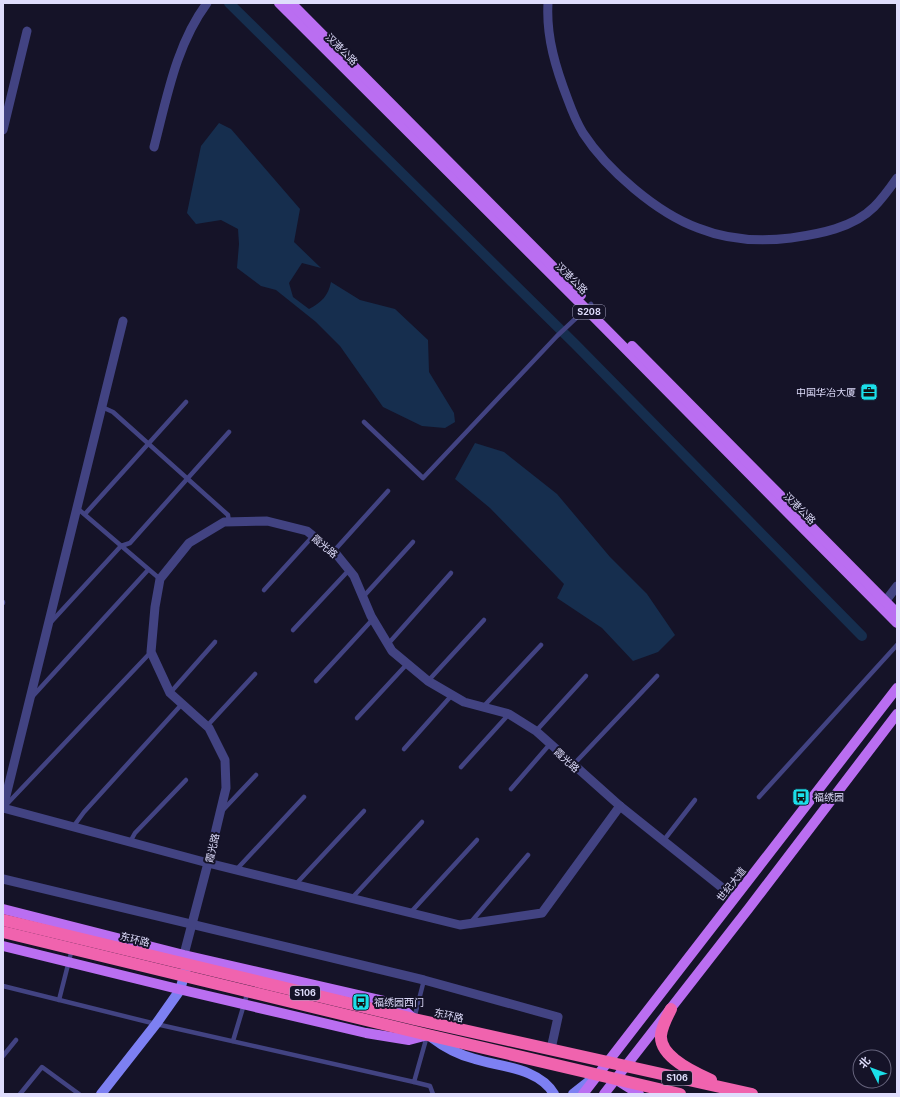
<svg xmlns="http://www.w3.org/2000/svg" width="900" height="1097" viewBox="0 0 900 1097" font-family="Inter,'Noto Sans SC',sans-serif">
<style>
.water{fill:#162e4e}
.lines{fill:none;stroke-linecap:round;stroke-linejoin:round}
.canal{stroke:#162e4e;stroke-width:10}
.lane{stroke:#424382;stroke-width:4.5}
.street{stroke:#424382;stroke-width:9}
.secondary{stroke:#7d80f2;stroke-width:10}
.primary{stroke:#ba6ef1;stroke-width:10}
.highway{stroke:#f063ae;stroke-width:12}
.labels{text-anchor:middle;stroke-width:4;stroke-linejoin:round;paint-order:stroke}
.shield{fill:#151328;stroke:#a2a0bc;stroke-width:1}
.shield-label{font-size:9px;font-weight:bold;fill:#dfddfc}
.street-label{font-size:10px;fill:#dfddfc;stroke:#151328}
.poi-label{font-size:10px;fill:#dfddfc;stroke:#151328;text-anchor:start}
</style>
<rect width="100%" height="100%" fill="#151328"/>
<g class="water">
<path d="M 219,123 L 231,129 L 300,209 L 294,242 L 321,268 L 302,263 L 289,283 L 293,297 L 309,309 C 322,302 328,296 331,282 L 360,300 L 395,309 L 428,340 L 429,372 L 454,413 L 455,422 L 445,428 L 422,426 L 383,407 L 340,346 L 316,322 L 276,290 L 261,286 L 237,268 L 239,244 L 238,229 L 221,220 L 196,224 L 187,213 L 201,146 Z"/>
<polygon points="475,443 504,452 557,494 610,557 647,594 675,635 658,652 633,661 602,628 557,598 564,584 490,508 455,479"/>
</g>
<g class="lines">
<polyline class="canal" points="229,3 575,344 862,636"/>
<g class="lane">
<polyline points="102,407 113,412 228,515 229,522"/>
<polyline points="364,422 423,478 557,336 591,304"/>
<polyline points="77,508 160,579"/>
<polyline points="85,514 186,402"/>
<polyline points="333,552 388,491"/>
<polyline points="264,590 313,536"/>
<polyline points="363,597 413,542"/>
<polyline points="3,603 3,602"/>
<polyline points="52,621 121,546 130,543 229,432"/>
<polyline points="293,630 349,570"/>
<polyline points="388,644 451,573"/>
<polyline points="316,681 373,619"/>
<polyline points="428,681 484,620"/>
<polyline points="170,693 215,642"/>
<polyline points="32,697 148,570"/>
<polyline points="483,707 541,645"/>
<polyline points="357,718 407,664"/>
<polyline points="207,726 255,674"/>
<polyline points="536,731 586,676"/>
<polyline points="404,749 452,695"/>
<polyline points="573,765 657,676"/>
<polyline points="461,767 509,714"/>
<polyline points="511,789 550,744"/>
<polyline points="759,797 897,645"/>
<polyline points="6,805 151,652"/>
<polyline points="223,810 256,775"/>
<polyline points="73,827 84,812 182,704"/>
<polyline points="664,840 695,800"/>
<polyline points="130,842 135,833 186,780"/>
<polyline points="236,870 304,797"/>
<polyline points="295,885 364,811"/>
<polyline points="352,898 422,822"/>
<polyline points="411,912 477,840"/>
<polyline points="471,922 528,855"/>
<polyline points="3,986 156,1024 414,1082 427,1036"/>
<polyline points="59,1000 72,949"/>
<polyline points="414,1019 424,980"/>
<polyline points="233,1041 248,991"/>
<polyline points="3,1056 16,1040"/>
<polyline points="414,1082 430,1086 433,1094"/>
<polyline points="20,1094 42,1067 79,1094"/>
</g>
<g class="street">
<path d="M 548,3 C 546,37 556,69 568,100 C 572,111 577,123 583,133 C 607,170 657,213 698,228 C 728,240 759,242 791,238 C 819,234 853,228 874,207 C 883,198 890,188 897,178"/>
<polyline points="3,130 27,31"/>
<path d="M 154,147 C 167,97 176,45 207,3"/>
<polyline points="123,321 3,808 208,863 460,925 542,913 620,806"/>
<polyline points="881,607 897,586"/>
<polyline points="3,879 424,980 558,1017 551,1049"/>
<polyline points="182,962 208,863 226,788 225,760 209,728 170,693 151,652 155,607 160,579 189,543 224,522 267,521 307,531 337,555 354,576 371,616 392,651 428,681 464,702 509,714 536,731 620,806 735,898"/>
</g>
<g class="secondary">
<path d="M 431,1037 C 444,1047 459,1055 475,1059 C 501,1067 539,1068 554,1094"/>
<polyline points="101,1094 156,1024 180,990 186,969"/>
<polyline points="573,1094 592,1079"/>
</g>
<g class="primary">
<polyline points="279,3 586,309 897,623"/>
<polyline points="291,3 581,295"/>
<polyline points="632,346 897,613"/>
<polyline points="3,909 184,955 389,1002 405,1011 414,1019"/>
<polyline points="3,946 174,988 366,1033 409,1040 428,1035"/>
<polyline points="620,1082 639,1094"/>
<polyline points="583,1094 897,688"/>
<polyline points="604,1094 749,908 897,714"/>
</g>
<g class="highway">
<polyline points="3,920 414,1019 752,1094"/>
<polyline points="3,932 428,1035 680,1094"/>
<path d="M 671,1009 C 667,1017 662,1026 661,1035 C 659,1057 695,1073 711,1080"/>
</g>
</g>
<defs>
<symbol id="office-square" viewBox="-11 -11 22 22"><rect x="-9" y="-9" width="18" height="18" rx="4" fill="#1bdfe9" stroke="#151328"/><path d="M-6-3h4V-5.5h4V-3h4V5H-6ZM-1-4.5V-3h2v-1.5ZM-6 0V1H6V0Z" fill="#111"/></symbol>
<symbol id="bus-square" viewBox="-11 -11 22 22"><rect x="-9" y="-9" width="18" height="18" rx="4" fill="#1bdfe9" stroke="#151328"/><path d="M-5-6H5V4H4V6H2V4H-2V6H-4V4H-5ZM-3.5-4V0h7V-4ZM-3.5 1.2v1.5H-2V1.2ZM2 1.2v1.5H3.5V1.2Z" fill="#111"/></symbol>
</defs>
<g fill-rule="evenodd">
<use href="#office-square" x="859" y="382" width="20" height="20"/>
<use href="#bus-square" x="791" y="787" width="20" height="20"/>
<use href="#bus-square" x="351" y="992" width="20" height="20"/>
</g>
<g class="labels">
<g class="shield">
<rect x="573" y="305" width="32" height="14" rx="3"/>
<rect x="290" y="986" width="30" height="14" rx="3"/>
<rect x="662" y="1071" width="30" height="14" rx="3"/>
</g>
<g class="shield-label">
<text x="589" y="315">S208</text>
<text x="305" y="996">S106</text>
<text x="677" y="1081">S106</text>
</g>
<g class="street-label">
<text transform="translate(342 49) rotate(45)" y="4">汉港公路</text>
<text transform="translate(572 278) rotate(45)" y="4">汉港公路</text>
<text transform="translate(800 508) rotate(45)" y="4">汉港公路</text>
<text transform="translate(325 546) rotate(40)" y="4">霞光路</text>
<text transform="translate(567 760) rotate(43)" y="4">霞光路</text>
<text transform="translate(212 848) rotate(-77)" y="4">霞光路</text>
<text transform="translate(731 884) rotate(-52)" y="4">世纪大道</text>
<text transform="translate(135 939) rotate(14)" y="4">东环路</text>
<text transform="translate(449 1015) rotate(12)" y="4">东环路</text>
</g>
<g class="poi-label">
<text x="856" y="396" text-anchor="end">中国华冶大厦</text>
<text x="814" y="801">福绣园</text>
<text x="374" y="1006">福绣园西门</text>
</g>
</g>
<rect width="900" height="1097" fill="none" stroke="#dfddfc" stroke-width="8"/>
<g transform="translate(872 1069) rotate(312)"><circle r="19" fill="#151328" stroke="#66647d"/>
<path d="M0-3L7 15L0 10L-7 15Z" fill="#1bdfe9"/>
<text y="-6" font-size="11" font-weight="bold" text-anchor="middle" fill="#dfddfc">北</text>
</g>
</svg>
